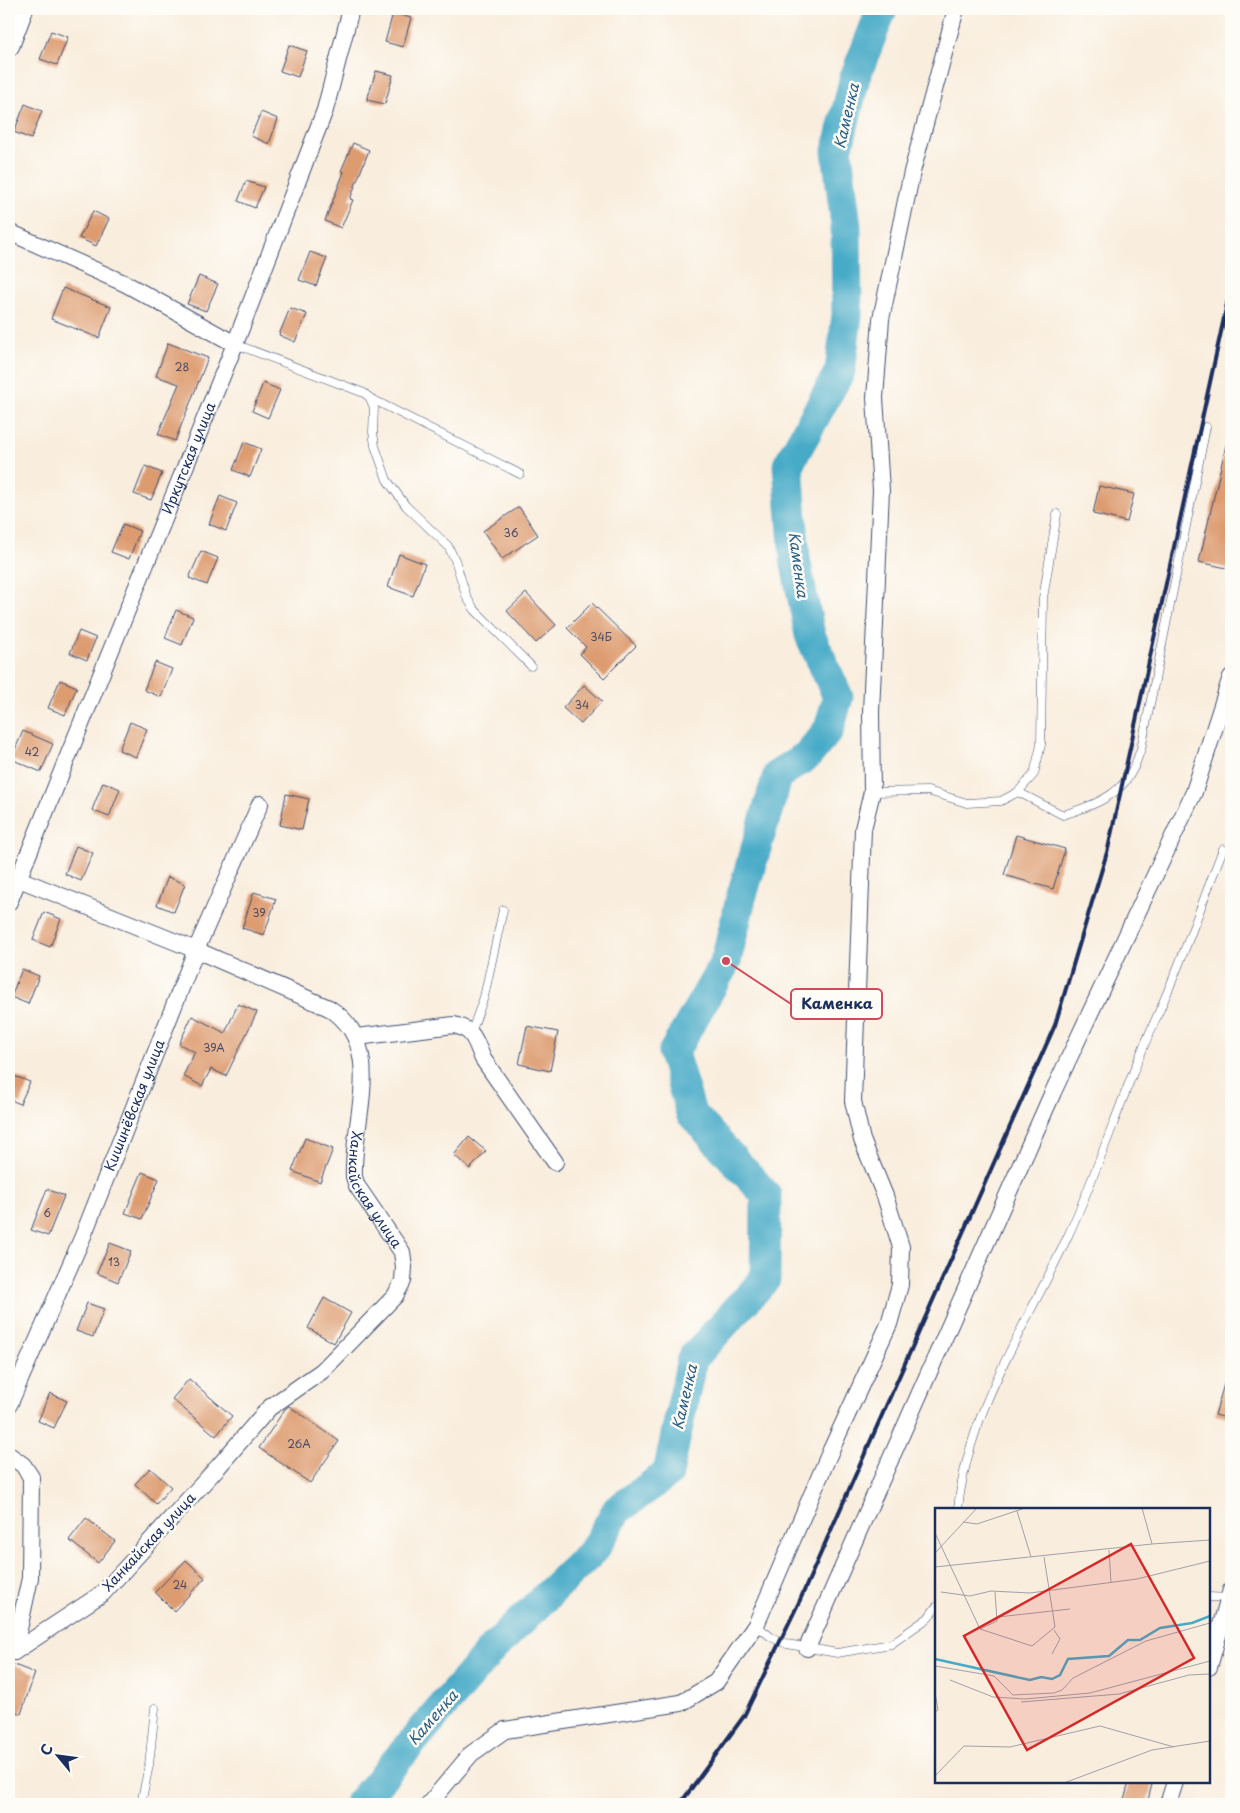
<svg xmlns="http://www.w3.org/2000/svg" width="1240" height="1813" viewBox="0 0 1240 1813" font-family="'Playpen Sans',sans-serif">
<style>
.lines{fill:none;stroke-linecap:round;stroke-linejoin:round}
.river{stroke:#47aac7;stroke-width:31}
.building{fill:#dd9b70}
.service-casing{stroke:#3c4c71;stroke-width:9}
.minor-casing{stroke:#3c4c71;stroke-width:18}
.tertiary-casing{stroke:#3c4c71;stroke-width:22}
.service{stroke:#fff;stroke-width:8}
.minor{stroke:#fff;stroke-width:16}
.tertiary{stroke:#fff;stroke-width:20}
.rail{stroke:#1b2f5e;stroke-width:4}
.labels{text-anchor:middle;stroke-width:5;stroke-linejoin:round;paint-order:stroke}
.number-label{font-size:11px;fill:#4c4a62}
.street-label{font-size:14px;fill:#1b2f5e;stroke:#fdfcf7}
.water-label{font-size:15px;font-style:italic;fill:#2d6088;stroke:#fdfcf7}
.inset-river{fill:none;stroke:#47aac7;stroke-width:2.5}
.inset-road{fill:none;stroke:#a0a1aa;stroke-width:1}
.view{fill:#d62828;fill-opacity:0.15;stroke:#d62828;stroke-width:2.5}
.inset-edge{fill:none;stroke:#1b2f5e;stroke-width:2.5}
.leader{fill:none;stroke:#d1495b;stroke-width:2}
.callout-dot{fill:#d1495b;stroke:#fdfcf7;stroke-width:2}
.callout{fill:#fdfcf7;stroke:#d1495b;stroke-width:2}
.callout-label{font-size:15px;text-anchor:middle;font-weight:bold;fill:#1b2f5e}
</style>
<rect width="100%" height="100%" fill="#fdfcf7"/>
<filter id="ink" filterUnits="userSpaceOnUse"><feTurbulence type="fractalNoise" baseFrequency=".02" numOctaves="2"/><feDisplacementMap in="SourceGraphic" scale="10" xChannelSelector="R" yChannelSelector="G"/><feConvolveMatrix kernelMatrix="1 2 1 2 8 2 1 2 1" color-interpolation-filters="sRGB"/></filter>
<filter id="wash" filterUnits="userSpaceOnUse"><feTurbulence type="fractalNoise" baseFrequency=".0096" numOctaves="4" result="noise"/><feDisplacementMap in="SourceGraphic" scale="20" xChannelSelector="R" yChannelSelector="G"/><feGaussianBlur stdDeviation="1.12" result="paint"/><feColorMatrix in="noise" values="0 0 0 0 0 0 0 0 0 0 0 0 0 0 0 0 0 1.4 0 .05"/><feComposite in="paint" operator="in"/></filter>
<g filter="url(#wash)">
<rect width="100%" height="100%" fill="#f9eddd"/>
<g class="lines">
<polyline class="river" points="359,1804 493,1648 594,1550 617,1510 668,1473 692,1359 765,1279 766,1195 691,1113 673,1053 726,961 741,898 778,775 808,755 829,729 838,697 810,635 795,559 788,465 840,371 847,315 846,226 837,151 855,77 882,9"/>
</g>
<g id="blocks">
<g class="building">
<polygon points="393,13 411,18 403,47 385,42"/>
<polygon points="51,31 68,37 57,65 40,59"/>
<polygon points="289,45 307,51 298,77 280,71"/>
<polygon points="376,71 393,75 385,104 367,100"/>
<polygon points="25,104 42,111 31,139 14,132"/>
<polygon points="261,112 278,119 269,144 251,136"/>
<polygon points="353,143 369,150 350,199 353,200 341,228 325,221 344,172 341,171"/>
<polygon points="246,181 264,187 255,208 238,201"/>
<polygon points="93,211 109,219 96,246 79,238"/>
<polygon points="310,252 327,258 316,286 299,280"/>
<polygon points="199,276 218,284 206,311 187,304"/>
<polygon points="63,288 111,307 99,338 51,319"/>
<polygon points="290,308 307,314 295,342 279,335"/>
<polygon points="168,343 208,358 175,441 158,434 179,384 156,376"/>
<polygon points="263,383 280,390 268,418 252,411"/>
<polygon points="244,442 261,449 250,477 233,470"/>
<polygon points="1226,445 1231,446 1231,569 1199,562"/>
<polygon points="145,466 162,473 151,500 134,494"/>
<polygon points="1099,486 1134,494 1127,522 1093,514"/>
<polygon points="220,496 237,503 226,531 209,524"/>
<polygon points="519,507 538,535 502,559 483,531"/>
<polygon points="123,524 140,531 129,559 111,552"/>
<polygon points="201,551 218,558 207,585 189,578"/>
<polygon points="399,554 425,564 413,596 388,587"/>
<polygon points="526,593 556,625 536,643 507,611"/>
<polygon points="592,603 636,646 604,678 580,654 586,647 567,628"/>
<polygon points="176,610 193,617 182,645 165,638"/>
<polygon points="79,631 96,638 87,660 70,653"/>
<polygon points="155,662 172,669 161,697 144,690"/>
<polygon points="60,680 77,687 65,715 48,708"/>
<polygon points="584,685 602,701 581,724 563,708"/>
<polygon points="130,722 147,729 136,757 119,750"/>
<polygon points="23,731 53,744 41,772 11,759"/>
<polygon points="103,782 120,789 109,817 92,810"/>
<polygon points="286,794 309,799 302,830 280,825"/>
<polygon points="1016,835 1065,849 1053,889 1004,875"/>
<polygon points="76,846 93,853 81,881 65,874"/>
<polygon points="168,877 185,884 174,912 157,905"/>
<polygon points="254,892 276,899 264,935 242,928"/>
<polygon points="44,912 61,919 50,947 33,940"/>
<polygon points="22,969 39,976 28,1004 11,997"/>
<polygon points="238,1004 257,1012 226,1076 211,1069 202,1086 183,1076 195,1052 179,1044 192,1016 225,1033"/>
<polygon points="527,1026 558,1032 550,1071 519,1064"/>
<polygon points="9,1074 30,1082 20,1104 9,1099"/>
<polygon points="469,1137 486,1151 470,1169 454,1155"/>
<polygon points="305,1138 333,1149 320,1182 292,1171"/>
<polygon points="142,1172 159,1179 142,1219 125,1213"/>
<polygon points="47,1189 64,1196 48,1236 31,1230"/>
<polygon points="110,1243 131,1251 118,1282 97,1273"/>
<polygon points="324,1298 351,1313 334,1343 308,1328"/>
<polygon points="87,1303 104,1309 93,1337 76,1331"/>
<polygon points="1227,1374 1231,1374 1231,1419 1215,1415"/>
<polygon points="189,1379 232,1416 216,1436 172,1399"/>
<polygon points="50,1393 67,1401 54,1428 38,1421"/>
<polygon points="289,1406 339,1441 310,1483 259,1448 285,1409"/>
<polygon points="150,1468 171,1487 156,1504 135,1484"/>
<polygon points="86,1518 115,1541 98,1563 69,1540"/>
<polygon points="186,1560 205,1578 174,1611 155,1592"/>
<polygon points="9,1663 35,1673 21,1714 9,1709"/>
<polygon points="1129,1782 1141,1782 1152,1784 1147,1804 1123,1804"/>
</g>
</g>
</g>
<g filter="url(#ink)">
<use href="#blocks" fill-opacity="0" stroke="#3c4c71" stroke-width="1"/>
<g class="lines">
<defs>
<g id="service">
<polyline points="235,344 364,393 370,398 374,408 373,432 375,446 387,480 406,506 448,546 455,560 467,598 475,610 531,666"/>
<polyline points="370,398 520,474"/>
<polyline points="872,792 928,791 967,803 1001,801 1018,792 1034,774 1041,745 1043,598 1057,514"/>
<path d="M 1018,792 L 1063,815 C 1089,807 1119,797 1132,771 C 1136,765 1138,756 1141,749 L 1206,427"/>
<polyline points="471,1033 484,997 503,910"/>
<path d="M 958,1509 C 968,1411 1026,1326 1067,1238 C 1092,1184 1111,1128 1133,1073 C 1144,1044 1158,1015 1170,986 C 1189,941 1205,895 1223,849"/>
<polyline points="1209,1597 1229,1598"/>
<polyline points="756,1625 771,1637 787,1644 837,1653 891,1644 928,1618 936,1607"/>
<polyline points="141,1804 149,1765 155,1708"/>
</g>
<g id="minor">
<polyline points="9,232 126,284 235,344"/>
<path id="s1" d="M 9,875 L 196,950 L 329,1008 C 388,1045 351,1121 354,1177 L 357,1186 L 402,1252 L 404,1267 L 403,1281 L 395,1296 L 322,1371 L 269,1408 L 218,1467 L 103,1593 L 14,1652 L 9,1652"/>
<path id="s2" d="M 9,902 L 235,344 L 325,110 L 351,9"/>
<path d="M 357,1037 L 454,1025 C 475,1030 475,1041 483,1059 L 555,1162"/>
<path id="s3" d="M 9,1405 L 83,1236 L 196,950 L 260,804"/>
<polyline points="9,1455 23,1465 31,1477 30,1578 14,1652"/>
<polyline points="807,1648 1053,1092 1194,792 1231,677"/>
<polyline points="1209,1667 1231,1590"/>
<polyline points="429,1804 471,1754 505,1730 681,1703 716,1682 756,1625 831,1450 889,1324 900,1285 901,1247 885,1196 862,1140 853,1101 863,829 872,792 871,712 881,490 875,398 881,319 912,172 956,9"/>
<polyline points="1168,1804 1175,1782"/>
</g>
<polyline id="tertiary" points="9,46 23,9"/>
</defs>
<use href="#service" class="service-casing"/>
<use href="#minor" class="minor-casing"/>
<use href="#tertiary" class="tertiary-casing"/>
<use href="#service" class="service"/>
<use href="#minor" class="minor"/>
<use href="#tertiary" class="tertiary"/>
<polyline class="rail" points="680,1804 744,1716 800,1600 1055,1025 1108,849 1231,286"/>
</g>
</g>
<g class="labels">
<g class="number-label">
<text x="182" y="371">28</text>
<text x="511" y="537">36</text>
<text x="601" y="641">34Б</text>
<text x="582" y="709">34</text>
<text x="32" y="756">42</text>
<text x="259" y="917">39</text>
<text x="214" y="1052">39А</text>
<text x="47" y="1217">6</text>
<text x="114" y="1266">13</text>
<text x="299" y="1448">26А</text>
<text x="180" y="1589">24</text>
</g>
<g class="street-label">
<text dy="5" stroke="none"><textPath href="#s2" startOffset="479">Иркутская улица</textPath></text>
<text dy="5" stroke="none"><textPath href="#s3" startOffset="325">Кишинёвская улица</textPath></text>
<text dy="5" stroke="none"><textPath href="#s1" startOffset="546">Ханкайская улица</textPath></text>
<text transform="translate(149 1542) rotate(-47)" y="5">Ханкайская улица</text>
</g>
<g class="water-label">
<text transform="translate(847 116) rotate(-77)" y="5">Каменка</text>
<text transform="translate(798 565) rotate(82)" y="5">Каменка</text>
<text transform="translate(685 1397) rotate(-77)" y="5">Каменка</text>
<text transform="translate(433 1718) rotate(-49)" y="5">Каменка</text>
</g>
</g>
<g transform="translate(935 1508)">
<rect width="275" height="275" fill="#f9eddd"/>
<path class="inset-river" d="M 0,151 L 95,172 L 106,169 L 117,171 L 125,167 L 133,151 L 174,148 L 193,132 L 205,132 L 225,120 L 257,115 L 275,108"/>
<path class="inset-road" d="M 207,0 L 217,36 L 275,32M 82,3 L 96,49M 28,14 L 42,16 L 90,0M 0,25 L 45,121 L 97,138 L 120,119 L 109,49M 174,42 L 176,75M 0,45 L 42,0M 0,59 L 217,36M 6,84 L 35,88 L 56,83 L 95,85 L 202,71 L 275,53M 63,109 L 135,101M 45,121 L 62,113 L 60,84M 117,146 L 125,131 L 119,122M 0,158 L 59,168 L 78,187 L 119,185 L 127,182 L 138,170 L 211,133 L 275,115M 15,172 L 58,189 L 90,191 L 155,185 L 275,153M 0,184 L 3,202 L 0,204M 86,194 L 184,186 L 254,167 L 275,166M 0,268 L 29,238 L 75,239 L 165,218 L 239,239M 129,275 L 217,242 L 275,233"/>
<path class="view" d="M 196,36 L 259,150 L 92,242 L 29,128 Z"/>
<rect width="275" height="275" class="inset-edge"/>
</g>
<path class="leader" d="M726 961L791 1004"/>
<circle class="callout-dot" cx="726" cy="961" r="5"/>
<rect class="callout" x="791" y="989" width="91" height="30" rx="5"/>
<g class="callout-label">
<text x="837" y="1009">Каменка</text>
</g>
<rect width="1240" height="1813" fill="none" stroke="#fdfcf7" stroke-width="30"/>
<g transform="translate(58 1756) rotate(299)" stroke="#fdfcf7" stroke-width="4" paint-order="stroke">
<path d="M0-4L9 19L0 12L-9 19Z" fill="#1b2f5e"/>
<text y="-8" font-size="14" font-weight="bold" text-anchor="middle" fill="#1b2f5e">С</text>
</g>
</svg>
